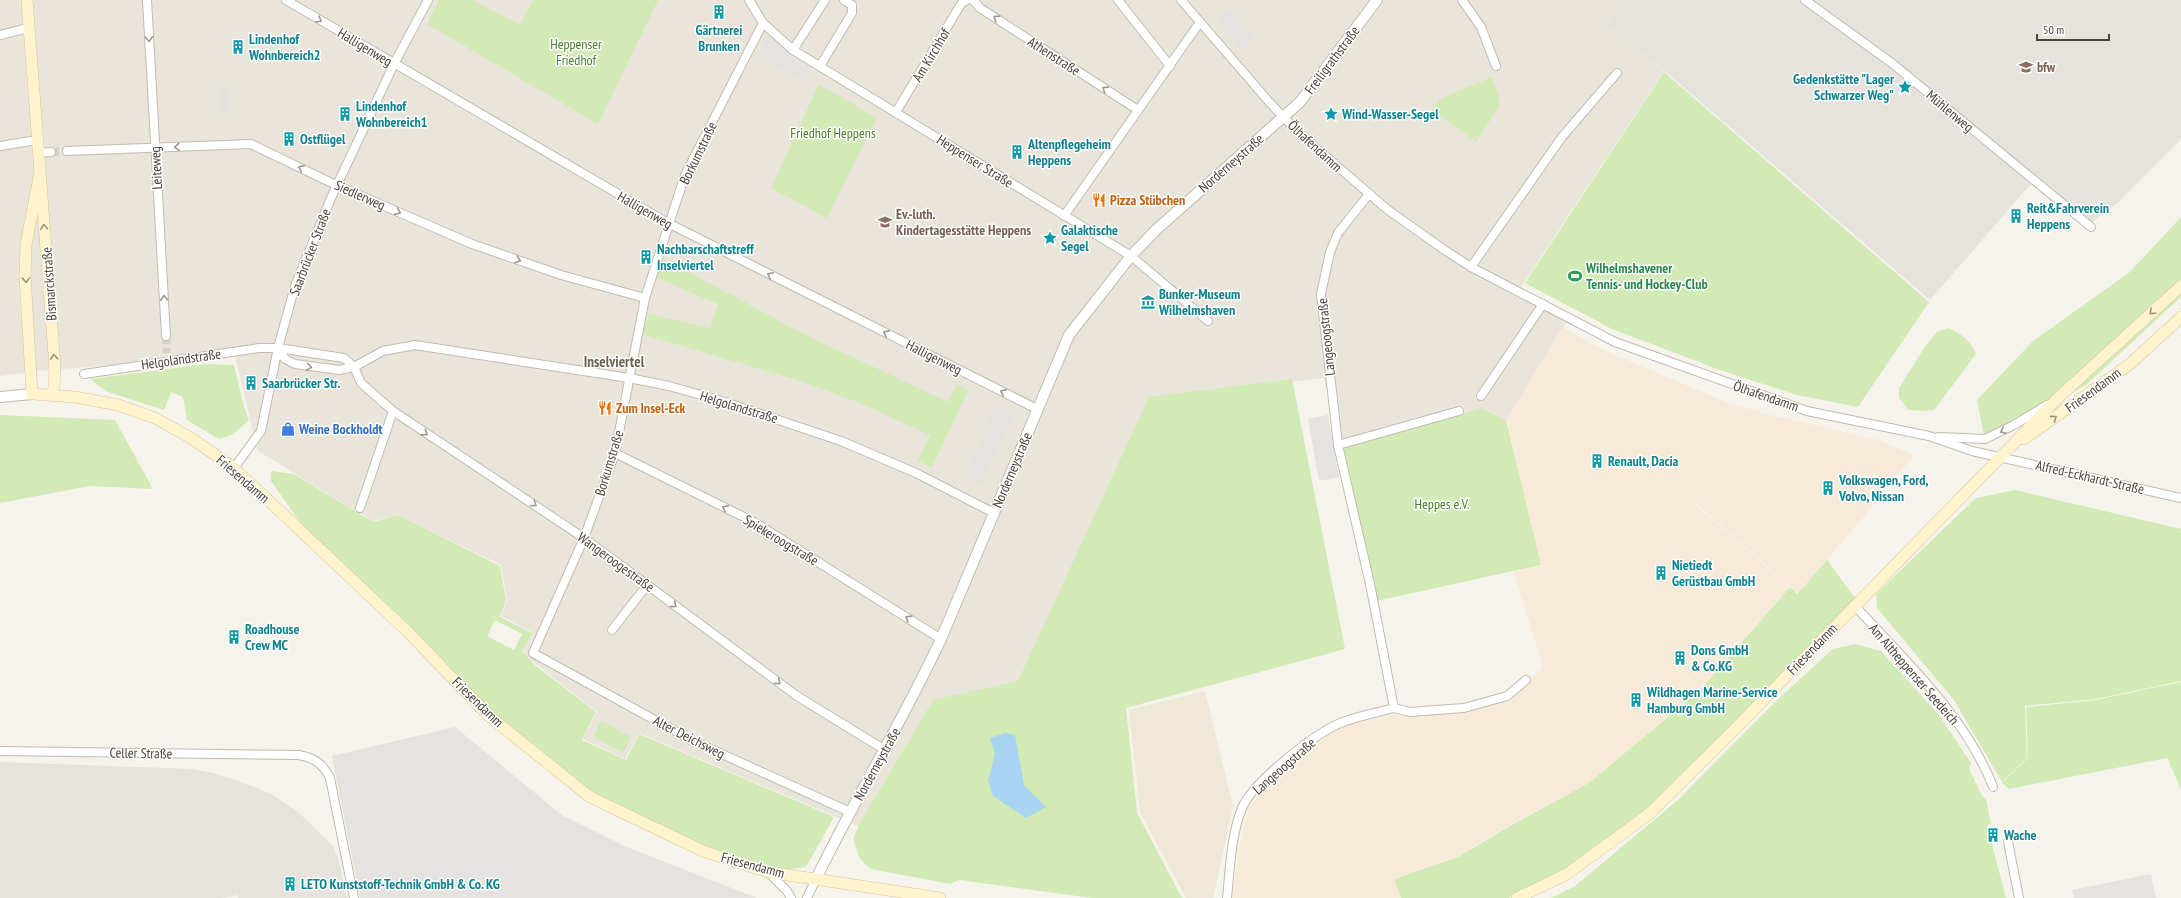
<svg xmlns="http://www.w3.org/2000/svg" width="2181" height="898" viewBox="0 0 2181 898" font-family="'PT Sans Narrow',sans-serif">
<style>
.residential{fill:#eae5da}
.commercial{fill:#f7ead8}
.industrial{fill:#e6e2dd}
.education{fill:#efe8d6}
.green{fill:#d2eab5;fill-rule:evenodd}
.parking{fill:#e5e3e0}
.water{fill:#a9d4f2}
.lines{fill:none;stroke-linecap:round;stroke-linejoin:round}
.minor-tunnel{stroke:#d4d0c8;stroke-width:8;stroke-dasharray:8 4;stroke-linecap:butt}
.minor-casing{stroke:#c2bbae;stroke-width:10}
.tertiary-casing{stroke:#c2bbae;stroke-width:12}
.secondary-casing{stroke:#d6c79b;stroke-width:12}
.minor{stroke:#fff;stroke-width:8}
.tertiary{stroke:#fff;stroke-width:10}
.secondary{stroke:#fff3cd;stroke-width:11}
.oneway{stroke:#9c9892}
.oneway2{stroke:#9c937c}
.labels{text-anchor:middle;stroke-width:3;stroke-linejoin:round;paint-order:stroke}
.culture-label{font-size:14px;font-weight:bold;fill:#0d838f;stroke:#fff;text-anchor:start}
.park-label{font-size:14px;fill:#4a7f2a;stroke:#fff}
.street-label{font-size:14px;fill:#4b4439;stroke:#fff}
.education-label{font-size:14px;font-weight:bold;fill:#785e54;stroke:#fff;text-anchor:start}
.food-label{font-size:14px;font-weight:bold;fill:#c56008;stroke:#fff;text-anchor:start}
.leisure-label{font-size:14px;font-weight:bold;fill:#27864d;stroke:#fff;text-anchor:start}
.shop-label{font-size:14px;font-weight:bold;fill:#366cbe;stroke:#fff;text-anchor:start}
.neighbourhood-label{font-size:15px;font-weight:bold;fill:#6e6250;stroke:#fff}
</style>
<rect width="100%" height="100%" fill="#f6f3ec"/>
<polygon class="residential" points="0,0 1626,0 1606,24 1664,71 1519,290 1568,319 1507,420 1482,408 1341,448 1324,378 1152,398 1019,683 860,827 639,733 625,759 583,739 597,712 522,653 532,632 501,616 507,600 501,565 398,515 372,521 258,451 235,356 47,370 0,376"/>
<polygon class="commercial" points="1563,328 1608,352 1726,402 1770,415 1879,440 1914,455 1858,524 1797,593 1696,503 1594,544 1695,504 1789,587 1698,691 1589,783 1515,822 1457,857 1394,878 1400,898 1232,898 1239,850 1249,807 1299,757 1319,741 1346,724 1397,715 1438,713 1510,691 1528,683 1543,667 1514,572 1541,566 1507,420"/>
<g class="industrial">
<polygon points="1626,0 2181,0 2181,139 2114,206 2091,223 2035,179 1930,300 1667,73 1606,24"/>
<polygon points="0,762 193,769 217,774 250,785 273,795 298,812 332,845 338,857 347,898 238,898 237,895 222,898 0,898"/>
</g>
<polygon class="education" points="1205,691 1233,806 1213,898 1186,898 1140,812 1129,710"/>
<g class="green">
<polygon points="439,0 472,0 520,25 533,0 658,0 598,124 427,24"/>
<polygon points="1664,72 1929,302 1858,407 1797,395 1717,369 1612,329 1525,283"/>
<polygon points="1492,77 1499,97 1498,108 1476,142 1432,110 1441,99"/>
<polygon points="819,84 877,118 827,218 771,188"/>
<polygon points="2181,217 2181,297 2085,386 1984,436 1977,400 2033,341 2130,272"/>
<polygon points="664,259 808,336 948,402 957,385 969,389 932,467 918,461 930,435 857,402 800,381 642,334 649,314 710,328 718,304 657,278"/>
<path d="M 1949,328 C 1962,335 1970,339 1976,354 L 1934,410 L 1925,411 L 1909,410 L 1899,398 L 1899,388 L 1926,345 L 1937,332 Z"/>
<polygon points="206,364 234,365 244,407 249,420 232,435 219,439 187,420 183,397 171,392 164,410 108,392 90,379"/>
<polygon points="1292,379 1345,649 1126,708 1137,813 1182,898 1092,898 959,880 950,884 871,869 860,859 853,839 860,823 933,700 1018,681 1149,397"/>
<polygon points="1482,408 1506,420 1541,565 1376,601 1341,448"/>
<polygon points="0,415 115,420 153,489 90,486 0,503"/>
<path d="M 271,471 L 294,474 L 373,522 L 398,515 L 500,566 L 506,600 L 500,617 L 532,633 L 522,652 L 536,666 L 596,712 L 582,740 L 626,760 L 639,734 L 834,817 L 806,867 L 783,870 L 704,850 L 592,796 L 490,715 L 299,521 L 271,481 ZM 495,620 L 522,634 L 514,650 L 487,636 Z"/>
<polygon points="2015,490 2181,529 2181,681 2096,699 2025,706 2027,758 2002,782 1954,700 1877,608 1876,594 1976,498"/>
<polygon points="1827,560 1855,598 1739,721 1647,811 1565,871 1509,898 1401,898 1394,879 1458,857 1515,823 1589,783 1699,691 1790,587 1797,594"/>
<polygon points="1855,644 1881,651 1939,715 1971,763 1969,769 1982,796 1986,799 1991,824 1987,825 2006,898 1551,898 1575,886 1678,800 1776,701 1833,649"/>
<polygon points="2181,682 2181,789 2167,758 2009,789 2002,783 2028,758 2026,707 2096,700"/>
<polygon points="601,721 631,737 623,753 593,737"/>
</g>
<g class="parking">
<polygon points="1230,9 1254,37 1242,50 1218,21"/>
<polygon points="769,35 811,66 803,80 758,55"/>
<polygon points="227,82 229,116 222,116 220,83"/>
<polygon points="996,406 1014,414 982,484 964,475"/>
<polygon points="1328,415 1339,477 1319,481 1308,419"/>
<polygon points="455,727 563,816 627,847 757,898 360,898 332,756"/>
<polygon points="2151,874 2156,898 2074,898 2072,890"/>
</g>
<polygon class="water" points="1005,733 1015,735 1024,785 1046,807 1026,818 993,796 988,780 995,754 990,738"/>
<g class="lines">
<g class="minor-tunnel">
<polyline points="51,152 67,151"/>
<polyline points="166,336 167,353"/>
</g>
<defs>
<g id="minor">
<polyline points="147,0 166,336"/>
<polyline points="286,0 668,223 1037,409"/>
<polyline points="749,0 763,23 793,50 1131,256 1208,321"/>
<polyline points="973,0 980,8 1138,110"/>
<polyline points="1118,0 1170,66"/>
<polyline points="1181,0 1270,103 1300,134 1388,210 1446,251 1471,267 1615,342 1807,411 1929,436 1972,451 2181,498"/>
<polyline points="1462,0 1481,27 1496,66"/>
<polyline points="1805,0 1893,64 2091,227"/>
<polyline points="763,23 685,175 645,298 615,453 584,538 533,653 691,740 850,812"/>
<polyline points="0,35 28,28"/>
<polyline points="793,50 825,0"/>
<polyline points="820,66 852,13 852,5 844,0"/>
<polyline points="896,112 961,4 967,0"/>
<polyline points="0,146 37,140"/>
<polyline points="67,151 251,144 336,185 472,244 561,275 645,298"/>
<polyline points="38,153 51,152"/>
<polyline points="1064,216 1200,22"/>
<polyline points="1471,267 1562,137 1617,73"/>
<polyline points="278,348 285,359 295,364 339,370 354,367 383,351 415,345 629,378 669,386 719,400 841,441 916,473 994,513"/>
<polyline points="84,374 259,348 278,348 344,358 354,367 361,383 393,411 584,538 797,696 885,750"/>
<polyline points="1481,396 1543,304"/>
<polyline points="1939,437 1985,439 2014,425 2047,405"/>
<polyline points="1338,445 1459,411"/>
<polyline points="615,453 754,522 941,639"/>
<polyline points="234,468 261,431 278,348 295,286 331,198 394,64 428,0"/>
<polyline points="360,508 393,411"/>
<path d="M 1854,605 C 1903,658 1967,718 1993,787"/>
<polyline points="612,630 647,585"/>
<polyline points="1394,708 1410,712 1464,708 1507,696 1526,680"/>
<path d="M 0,751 L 299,755 C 315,758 323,764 330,778 L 354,898"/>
<polyline points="2008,842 2019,898"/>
<polyline points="768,872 787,891 791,898"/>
<polyline points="807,898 816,879"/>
<path d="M 1227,898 C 1230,869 1231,835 1242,808 C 1253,782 1312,736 1338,724 C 1356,716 1376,713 1394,708 L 1370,584 L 1338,445 L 1321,294 L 1330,252 L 1338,233 L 1369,194"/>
</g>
<g id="tertiary">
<polyline points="0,397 32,394"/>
<path d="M 816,879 C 855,798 903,721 941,639 L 1069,335 L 1131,256 L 1157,229 L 1300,102 L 1377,0"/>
</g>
<g id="secondary">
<polyline points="27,0 55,368 54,388 51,395"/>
<polyline points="40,172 26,245 25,276 32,394 75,397 118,405 155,418 191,438 234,468 409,633 489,716 590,797 703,851 768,872 940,898"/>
<polyline points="2024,439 2130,364 2181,317"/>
<polyline points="1517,898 1567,874 1649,814 1733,731 2060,396 2181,286"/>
</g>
</defs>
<use href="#minor" class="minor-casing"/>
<use href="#tertiary" class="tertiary-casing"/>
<use href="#secondary" class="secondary-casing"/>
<use href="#minor" class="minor"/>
<use href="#tertiary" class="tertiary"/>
<use href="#secondary" class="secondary"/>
</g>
<defs><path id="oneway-chevron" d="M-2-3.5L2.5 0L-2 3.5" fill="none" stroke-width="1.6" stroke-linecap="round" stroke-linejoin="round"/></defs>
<g class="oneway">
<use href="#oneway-chevron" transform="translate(996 18) rotate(-147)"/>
<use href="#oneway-chevron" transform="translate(319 20) rotate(31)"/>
<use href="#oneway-chevron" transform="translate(149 39) rotate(87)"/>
<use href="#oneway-chevron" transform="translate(1105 89) rotate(-147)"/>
<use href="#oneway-chevron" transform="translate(177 147) rotate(177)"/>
<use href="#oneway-chevron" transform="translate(301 168) rotate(-154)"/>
<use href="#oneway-chevron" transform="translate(398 212) rotate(24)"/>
<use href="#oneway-chevron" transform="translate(518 260) rotate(19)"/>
<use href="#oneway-chevron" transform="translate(770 275) rotate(-153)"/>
<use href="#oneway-chevron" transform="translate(164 298) rotate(-93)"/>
<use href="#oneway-chevron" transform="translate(886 333) rotate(-153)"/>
<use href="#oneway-chevron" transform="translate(309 367) rotate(8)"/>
<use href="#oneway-chevron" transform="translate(1003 392) rotate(-153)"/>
<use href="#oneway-chevron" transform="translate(2003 431) rotate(153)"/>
<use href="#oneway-chevron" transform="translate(425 433) rotate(33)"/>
<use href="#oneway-chevron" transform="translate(534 504) rotate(34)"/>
<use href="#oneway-chevron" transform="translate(725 508) rotate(-153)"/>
<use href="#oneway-chevron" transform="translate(674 605) rotate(37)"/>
<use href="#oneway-chevron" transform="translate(908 618) rotate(-148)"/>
<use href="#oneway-chevron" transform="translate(778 682) rotate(36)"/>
</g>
<g class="oneway2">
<use href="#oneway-chevron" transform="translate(44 227) rotate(-95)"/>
<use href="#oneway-chevron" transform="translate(26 280) rotate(88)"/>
<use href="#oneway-chevron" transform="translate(2152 312) rotate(138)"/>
<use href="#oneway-chevron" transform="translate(54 357) rotate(-94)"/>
<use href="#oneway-chevron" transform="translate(2054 418) rotate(-36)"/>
</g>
<defs>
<symbol id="building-bare" viewBox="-9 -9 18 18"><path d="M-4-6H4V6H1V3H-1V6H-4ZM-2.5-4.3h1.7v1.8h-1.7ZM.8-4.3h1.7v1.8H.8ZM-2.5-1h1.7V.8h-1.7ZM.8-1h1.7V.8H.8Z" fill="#0f9aa8" stroke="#fff" stroke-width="2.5" paint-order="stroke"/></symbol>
<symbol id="school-bare" viewBox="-9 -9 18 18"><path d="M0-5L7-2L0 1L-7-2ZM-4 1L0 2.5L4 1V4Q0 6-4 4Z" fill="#8d6e63" stroke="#fff" stroke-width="2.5" paint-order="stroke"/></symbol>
<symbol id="sight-bare" viewBox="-9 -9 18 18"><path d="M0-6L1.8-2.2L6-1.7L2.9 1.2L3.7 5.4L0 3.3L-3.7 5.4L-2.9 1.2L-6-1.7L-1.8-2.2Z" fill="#0f9aa8" stroke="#fff" stroke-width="2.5" paint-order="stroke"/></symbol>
<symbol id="restaurant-bare" viewBox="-9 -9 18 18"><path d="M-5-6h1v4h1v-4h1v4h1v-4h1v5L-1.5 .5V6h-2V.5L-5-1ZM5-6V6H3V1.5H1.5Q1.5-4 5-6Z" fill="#e8710a" stroke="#fff" stroke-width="2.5" paint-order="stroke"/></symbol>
<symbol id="stadium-bare" viewBox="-9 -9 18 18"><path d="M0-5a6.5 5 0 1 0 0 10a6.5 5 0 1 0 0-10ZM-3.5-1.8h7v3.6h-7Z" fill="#2e9e5b" stroke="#fff" stroke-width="2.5" paint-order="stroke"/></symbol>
<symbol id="museum-bare" viewBox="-9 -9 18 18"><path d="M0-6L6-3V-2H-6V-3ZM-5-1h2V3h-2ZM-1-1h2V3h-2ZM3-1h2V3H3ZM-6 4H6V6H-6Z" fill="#0f9aa8" stroke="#fff" stroke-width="2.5" paint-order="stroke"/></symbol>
<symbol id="shop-bare" viewBox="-9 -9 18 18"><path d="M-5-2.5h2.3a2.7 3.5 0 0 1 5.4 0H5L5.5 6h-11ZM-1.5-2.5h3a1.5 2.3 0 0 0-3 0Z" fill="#3f7fe0" stroke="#fff" stroke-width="2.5" paint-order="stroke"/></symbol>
</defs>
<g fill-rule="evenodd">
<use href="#building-bare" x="709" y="2" width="20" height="20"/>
<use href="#building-bare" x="228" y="37" width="20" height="20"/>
<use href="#school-bare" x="2016" y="57" width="20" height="20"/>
<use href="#sight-bare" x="1895" y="77" width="20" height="20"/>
<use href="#building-bare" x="335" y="104" width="20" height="20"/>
<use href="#sight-bare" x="1321" y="104" width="20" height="20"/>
<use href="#building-bare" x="279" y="129" width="20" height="20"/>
<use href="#building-bare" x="1007" y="142" width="20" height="20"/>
<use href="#restaurant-bare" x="1089" y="190" width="20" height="20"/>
<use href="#building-bare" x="2006" y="206" width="20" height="20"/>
<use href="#school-bare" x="875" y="212" width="20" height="20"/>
<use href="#sight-bare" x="1040" y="228" width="20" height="20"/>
<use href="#building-bare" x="636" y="247" width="20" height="20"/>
<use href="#stadium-bare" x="1565" y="266" width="20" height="20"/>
<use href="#museum-bare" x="1138" y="292" width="20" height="20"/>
<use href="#building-bare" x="241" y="373" width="20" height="20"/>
<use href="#restaurant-bare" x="595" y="398" width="20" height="20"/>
<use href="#shop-bare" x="278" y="419" width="20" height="20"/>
<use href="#building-bare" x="1587" y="451" width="20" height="20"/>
<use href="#building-bare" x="1818" y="478" width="20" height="20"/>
<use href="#building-bare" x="1651" y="563" width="20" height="20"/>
<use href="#building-bare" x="224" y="627" width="20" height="20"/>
<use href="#building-bare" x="1670" y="648" width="20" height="20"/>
<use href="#building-bare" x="1626" y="690" width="20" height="20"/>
<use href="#building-bare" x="1983" y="825" width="20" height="20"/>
<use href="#building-bare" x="280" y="874" width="20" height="20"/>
</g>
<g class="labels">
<g class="culture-label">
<text x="719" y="35" text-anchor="middle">Gärtnerei<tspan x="719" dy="16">Brunken</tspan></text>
<text x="249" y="44">Lindenhof<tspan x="249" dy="16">Wohnbereich2</tspan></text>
<text x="1894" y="84" text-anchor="end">Gedenkstätte "Lager<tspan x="1894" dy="16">Schwarzer Weg"</tspan></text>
<text x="356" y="111">Lindenhof<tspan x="356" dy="16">Wohnbereich1</tspan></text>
<text x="1342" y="119">Wind-Wasser-Segel</text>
<text x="300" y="144">Ostflügel</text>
<text x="1028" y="149">Altenpflegeheim<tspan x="1028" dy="16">Heppens</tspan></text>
<text x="2027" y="213">Reit&amp;Fahrverein<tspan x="2027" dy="16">Heppens</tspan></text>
<text x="1061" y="235">Galaktische<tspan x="1061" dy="16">Segel</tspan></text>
<text x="657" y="254">Nachbarschaftstreff<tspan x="657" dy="16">Inselviertel</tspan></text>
<text x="1159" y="299">Bunker-Museum<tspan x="1159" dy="16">Wilhelmshaven</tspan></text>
<text x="262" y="388">Saarbrücker Str.</text>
<text x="1608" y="466">Renault, Dacia</text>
<text x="1839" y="485">Volkswagen, Ford,<tspan x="1839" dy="16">Volvo, Nissan</tspan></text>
<text x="1672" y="570">Nietiedt<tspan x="1672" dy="16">Gerüstbau GmbH</tspan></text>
<text x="245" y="634">Roadhouse<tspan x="245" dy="16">Crew MC</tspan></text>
<text x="1691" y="655">Dons GmbH<tspan x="1691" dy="16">&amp; Co.KG</tspan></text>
<text x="1647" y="697">Wildhagen Marine-Service<tspan x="1647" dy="16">Hamburg GmbH</tspan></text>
<text x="2004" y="840">Wache</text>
<text x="301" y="889">LETO Kunststoff-Technik GmbH &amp; Co. KG</text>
</g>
<g class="park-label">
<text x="576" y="49">Heppenser<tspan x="576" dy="16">Friedhof</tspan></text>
<text x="833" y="138">Friedhof Heppens</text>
<text x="1442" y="509">Heppes e.V.</text>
</g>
<g class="street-label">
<text transform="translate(365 47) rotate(31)" y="5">Halligenweg</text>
<text transform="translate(931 55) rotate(-59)" y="5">Am Kirchhof</text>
<text transform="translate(1054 56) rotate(33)" y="5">Athenstraße</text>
<text transform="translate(1332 60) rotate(-53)" y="5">Freiligrathstraße</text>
<text transform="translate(1950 111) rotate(40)" y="5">Mühlenweg</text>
<text transform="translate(1315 146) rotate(43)" y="5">Ölhafendamm</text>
<text transform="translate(698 153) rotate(-64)" y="5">Borkumstraße</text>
<text transform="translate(975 161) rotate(32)" y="5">Heppenser Straße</text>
<text transform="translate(1231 163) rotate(-41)" y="5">Norderneystraße</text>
<text transform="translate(156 168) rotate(-93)" y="5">Leiteweg</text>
<text transform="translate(360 195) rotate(24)" y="5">Siedlerweg</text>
<text transform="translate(645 210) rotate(30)" y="5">Halligenweg</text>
<text transform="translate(310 252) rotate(-69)" y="5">Saarbrücker Straße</text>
<text transform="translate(49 284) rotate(-94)" y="5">Bismarckstraße</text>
<text transform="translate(1326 337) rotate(-96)" y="5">Langeoogstraße</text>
<text transform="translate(934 357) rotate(27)" y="5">Halligenweg</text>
<text transform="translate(181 359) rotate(-8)" y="5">Helgolandstraße</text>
<text transform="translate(2093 390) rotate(-36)" y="5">Friesendamm</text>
<text transform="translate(1766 396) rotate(19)" y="5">Ölhafendamm</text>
<text transform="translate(739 407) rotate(17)" y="5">Helgolandstraße</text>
<text transform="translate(609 463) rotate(-73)" y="5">Borkumstraße</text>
<text transform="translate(1012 470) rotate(-67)" y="5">Norderneystraße</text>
<text transform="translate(2090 477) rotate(13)" y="5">Alfred-Eckhardt-Straße</text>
<text transform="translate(243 479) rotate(41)" y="5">Friesendamm</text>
<text transform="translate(781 540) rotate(31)" y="5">Spiekeroogstraße</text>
<text transform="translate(616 562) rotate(36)" y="5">Wangeroogestraße</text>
<text transform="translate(1812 649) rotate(-46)" y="5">Friesendamm</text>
<text transform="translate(1914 674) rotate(49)" y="5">Am Altheppenser Seedeich</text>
<text transform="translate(478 702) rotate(44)" y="5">Friesendamm</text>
<text transform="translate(689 737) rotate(27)" y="5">Alter Deichsweg</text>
<text transform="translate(141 753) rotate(1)" y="5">Celler Straße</text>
<text transform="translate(877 764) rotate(-61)" y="5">Norderneystraße</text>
<text transform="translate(1284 766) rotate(-41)" y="5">Langeoogstraße</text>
<text transform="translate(753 865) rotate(15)" y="5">Friesendamm</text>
</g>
<g class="education-label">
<text x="2037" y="72">bfw</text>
<text x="896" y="219">Ev.-luth.<tspan x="896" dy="16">Kindertagesstätte Heppens</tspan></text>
</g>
<g class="food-label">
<text x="1110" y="205">Pizza Stübchen</text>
<text x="616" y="413">Zum Insel-Eck</text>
</g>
<g class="leisure-label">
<text x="1586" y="273">Wilhelmshavener<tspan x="1586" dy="16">Tennis- und Hockey-Club</tspan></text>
</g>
<g class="shop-label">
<text x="299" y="434">Weine Bockholdt</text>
</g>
<g class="neighbourhood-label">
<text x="614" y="367">Inselviertel</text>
</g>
</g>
<path d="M2037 34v6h72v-6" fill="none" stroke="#4b4439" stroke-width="2"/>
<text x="2043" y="34" font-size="12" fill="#4b4439" stroke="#ffffff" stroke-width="3" paint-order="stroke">50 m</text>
</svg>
